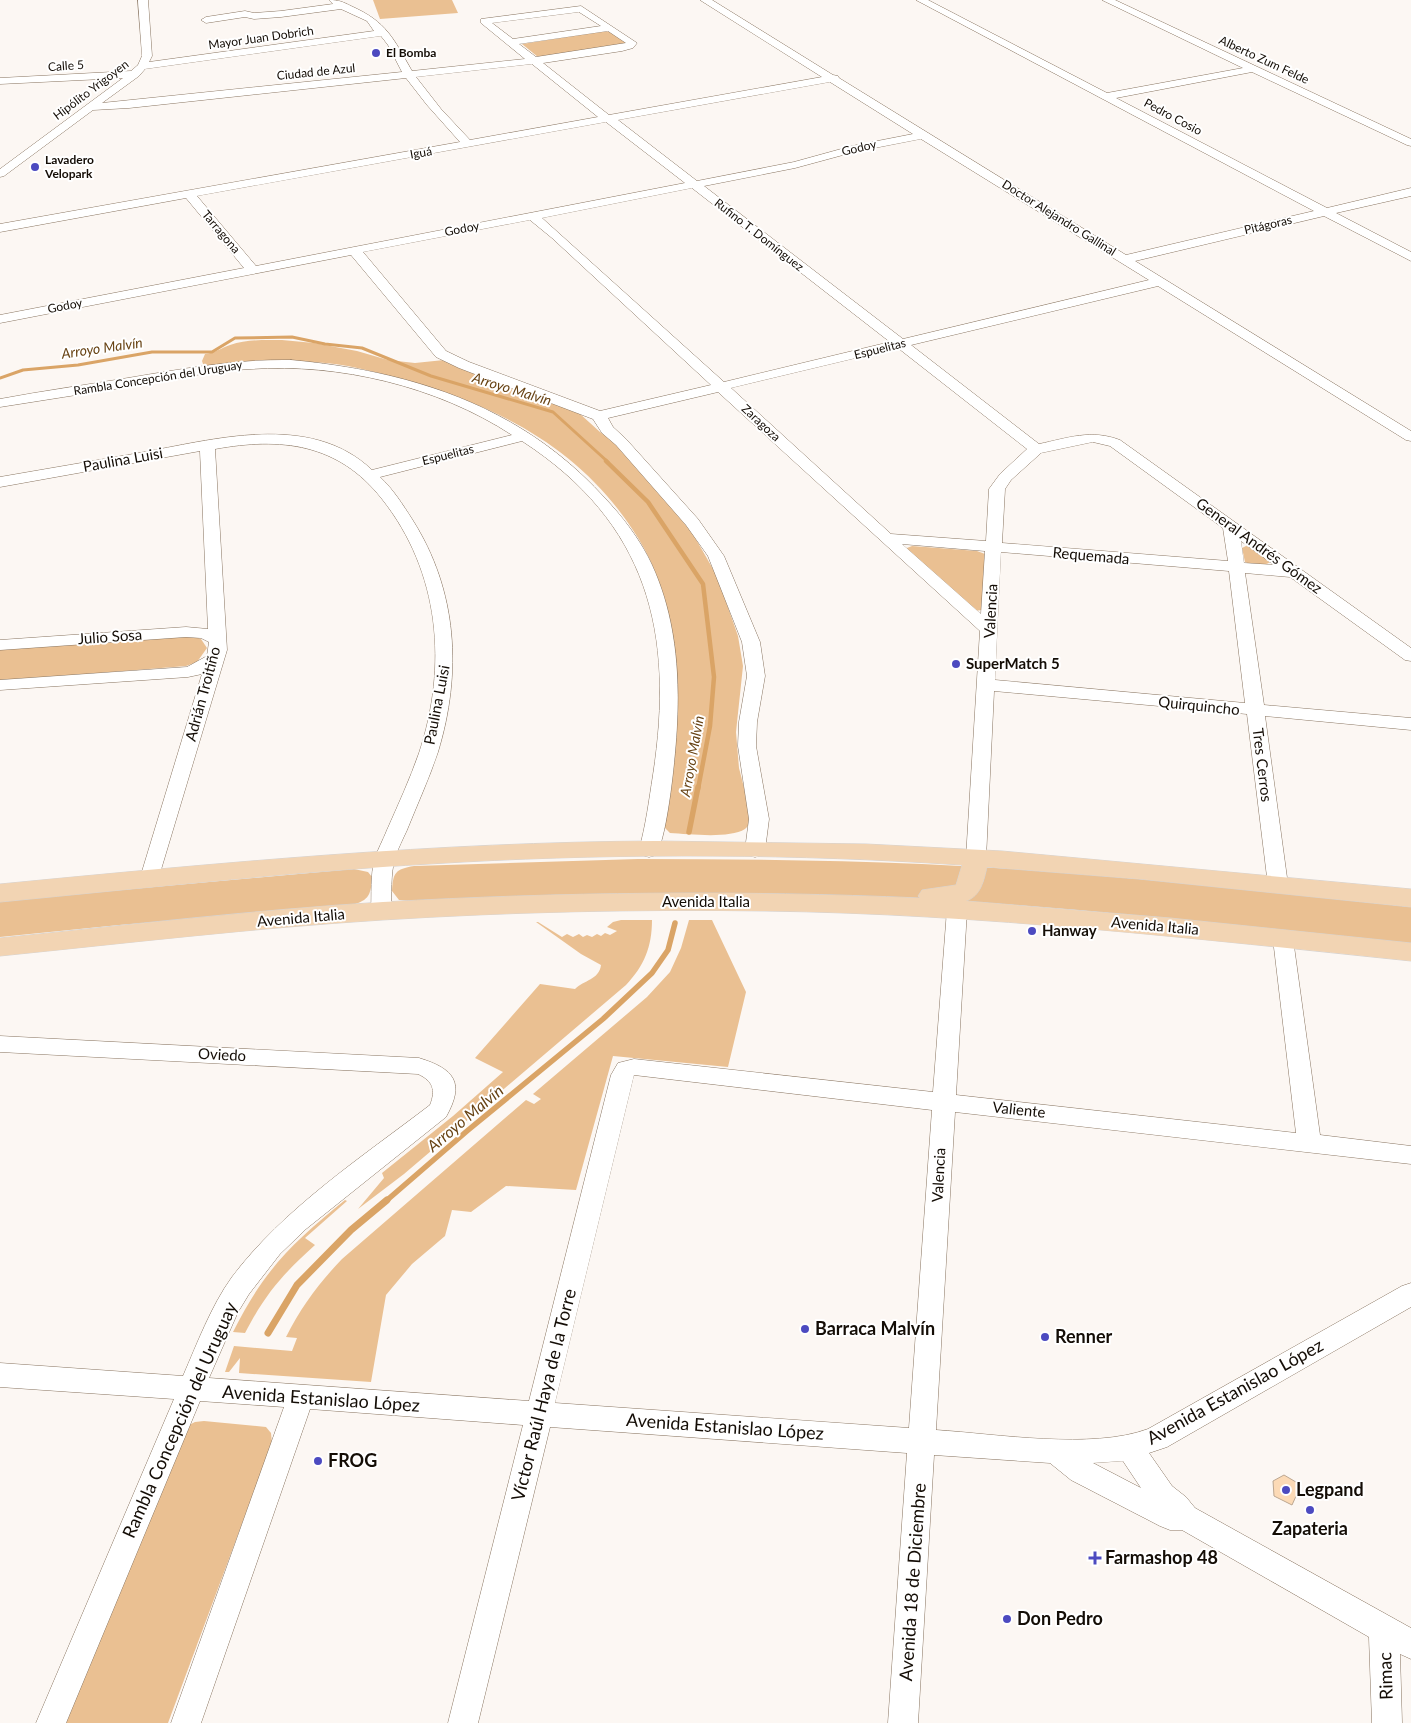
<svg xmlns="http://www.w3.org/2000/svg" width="1411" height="1723" viewBox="0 0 1411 1723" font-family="Lato,sans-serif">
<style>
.green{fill:#eac092}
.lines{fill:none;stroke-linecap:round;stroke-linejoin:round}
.stream-far3{stroke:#daa466;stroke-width:3}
.stream-far2{stroke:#daa466;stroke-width:4.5}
.stream-far1{stroke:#daa466;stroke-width:5.5}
.stream{stroke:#daa466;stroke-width:7}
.building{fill:#fcdab6;stroke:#bca791}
.minor-casing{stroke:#897561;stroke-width:1}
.major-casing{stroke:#d5d3d2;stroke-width:1}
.minor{fill:#fff;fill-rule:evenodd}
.major{fill:#f2d4b3;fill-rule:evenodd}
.poi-dot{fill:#4c4ac0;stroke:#fff;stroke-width:2}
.labels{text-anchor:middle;stroke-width:4;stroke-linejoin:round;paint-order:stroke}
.far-street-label{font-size:12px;fill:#140d06;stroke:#fff}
.far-poi-label{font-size:12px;font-weight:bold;fill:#140d06;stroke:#fff;text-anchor:start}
.far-water-label{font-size:14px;font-style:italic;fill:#674213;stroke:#fff}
.street-label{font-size:15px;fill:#140d06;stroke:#fff}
.poi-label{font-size:15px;font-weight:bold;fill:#140d06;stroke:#fff;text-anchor:start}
.water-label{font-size:16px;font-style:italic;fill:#674213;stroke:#fff}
.near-poi-label{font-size:18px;font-weight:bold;fill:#140d06;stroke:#fff;text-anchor:start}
.near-street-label{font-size:18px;fill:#140d06;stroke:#fff}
</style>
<rect width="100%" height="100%" fill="#fcf7f3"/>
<g class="green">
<polygon points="373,0 452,0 458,13 380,19"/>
<polygon points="605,31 610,32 626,43 538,57 522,44"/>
<path d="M 282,340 L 314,343 L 357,351 L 388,360 L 415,363 L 444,360 L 579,413 L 600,432 L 610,438 L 644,474 L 693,534 L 717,576 L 738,636 L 743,666 L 736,732 L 739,768 L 752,819 C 750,822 748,827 745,829 C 729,839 689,834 670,833 L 665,828 C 661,773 664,716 664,661 C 664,642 667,621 663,602 C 658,571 644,545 626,520 C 574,446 496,406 411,382 C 384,374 355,366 326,363 C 286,359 244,365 204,367 L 202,361 L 205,354 C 215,353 221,348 230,345 C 247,339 265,340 282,340 Z"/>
<polygon points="912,546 977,551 985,554 982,610 974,611 907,550 907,548"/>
<path d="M 1246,546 L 1252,547 L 1270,562 C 1264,567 1252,565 1245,562 L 1242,548 Z"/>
<polygon points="193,636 201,639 207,648 197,662 186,666 0,681 0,648"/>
<path d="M 638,859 C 733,859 828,860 922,864 C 1086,871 1249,890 1411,907 L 1411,944 C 1249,927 1088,908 925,899 L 410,901 L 399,900 L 392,891 C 393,873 395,869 414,866 Z"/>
<path d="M 354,869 L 368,872 L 372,877 C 371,897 368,901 348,906 L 119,925 L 0,937 L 0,901 Z"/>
<path d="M 621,920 L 652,920 C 652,947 644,966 626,985 L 404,1174 L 358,1209 L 384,1178 L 382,1173 L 453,1116 L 503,1072 L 475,1058 L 540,984 L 575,989 C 584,980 599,980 601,965 L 581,954 L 536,922 L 538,922 L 562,937 L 567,934 L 573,937 L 579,934 L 583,937 L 587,935 L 592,937 L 597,934 L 601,936 L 605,933 L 610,935 L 617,931 L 607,927 L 613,922 Z"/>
<path d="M 689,920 L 712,920 L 746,992 L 728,1067 L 613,1056 L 576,1190 L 506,1186 L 471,1212 L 452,1210 L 445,1236 L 412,1264 L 386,1295 L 371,1382 L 239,1373 L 240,1358 L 229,1372 L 225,1372 L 234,1346 L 292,1351 L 297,1338 L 286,1337 C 301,1307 319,1283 342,1259 L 526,1100 L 534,1104 L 541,1099 L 533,1094 L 647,997 L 670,972 L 681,948 Z"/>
<path d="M 345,1200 L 347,1201 L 305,1238 L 315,1245 C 282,1275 266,1293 245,1333 L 233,1332 C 264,1270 292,1243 345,1200 Z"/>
<polygon points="204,1421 266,1427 271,1433 272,1443 168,1723 66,1723 189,1425 195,1422"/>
</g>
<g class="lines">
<polyline class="stream-far3" points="0,378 23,370 78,365 152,352 212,352 235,338 292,337 325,344 362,348 431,376 553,412 608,462"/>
<polyline class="stream-far2" points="606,461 648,502 703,584 714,677 710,726 698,789"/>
<g class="stream-far1">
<polyline points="689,832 698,787"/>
<polyline points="386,1201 467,1131 603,1019 652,973 668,950 675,923"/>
</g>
<polyline class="stream" points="268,1333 297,1285 351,1230 387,1200"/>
</g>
<polygon class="building" points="1284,1475 1301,1485 1292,1505 1274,1496 1273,1481"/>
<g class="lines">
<defs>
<g id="minor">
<path d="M 138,0 L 148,0 L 152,56 L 149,62 L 374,31 L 367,21 L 341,9 L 281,17 L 254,19 L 245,17 L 206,23 L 201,20 L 206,17 L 245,11 L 254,13 L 281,11 L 333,4 L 329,0 C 339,0 343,2 351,6 C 387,22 393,38 412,71 L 525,59 L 481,23 L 481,19 L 581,6 L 637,43 L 633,48 L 622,51 L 543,63 L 609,115 L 822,77 L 700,0 L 712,0 L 833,75 L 838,76 L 839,78 L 1126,255 L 1314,211 L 916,0 L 928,0 L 1107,93 L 1243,68 L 1102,0 L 1115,0 L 1411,139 L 1411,146 L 1407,145 L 1252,72 L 1116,98 L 1327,208 L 1411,188 L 1411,196 L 1336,213 L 1411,252 L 1411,261 L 1324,216 L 1135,261 L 1411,431 L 1411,441 L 1406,440 L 1158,286 L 911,345 L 1039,444 C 1068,438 1091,429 1120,440 L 1411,648 L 1411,661 L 1405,660 L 1290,577 L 1245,573 L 1264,705 L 1411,718 L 1411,730 L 1265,716 L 1288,885 L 1285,890 L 1278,892 L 1271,890 L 1268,885 L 1247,714 L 994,691 L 986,858 L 983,863 L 976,865 L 969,863 L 966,858 L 980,631 L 718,392 L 608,418 L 613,427 L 626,439 L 698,519 L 724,556 L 760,642 L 765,676 L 757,722 L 756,746 L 769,819 L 765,850 L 762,855 L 755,857 L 748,855 L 745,850 L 749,819 L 738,746 L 739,722 L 747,676 L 742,642 L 708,556 L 686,525 L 616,445 L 602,433 L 593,419 L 459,368 L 436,357 L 351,255 L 0,323 L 0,315 L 244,268 L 186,198 L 0,232 L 0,224 L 460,142 L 427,105 L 406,78 L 129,108 L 93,110 L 4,176 L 0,177 L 0,169 L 123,78 L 0,84 L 0,78 L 131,71 L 138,65 L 142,56 ZM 579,12 L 601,26 L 513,39 L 492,23 ZM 608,31 L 626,43 L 536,57 L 519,44 ZM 381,36 L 388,45 L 402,72 L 102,103 L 139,76 L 145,69 ZM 532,64 L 598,117 L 470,140 L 441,109 L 416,77 ZM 830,82 L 913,134 L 852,146 L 794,162 L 697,181 L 618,120 ZM 606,122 L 685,183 L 256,266 L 197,196 ZM 921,139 L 1149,280 L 903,339 L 704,186 L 795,168 L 854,152 ZM 692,188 L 890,342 L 724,382 L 542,218 ZM 530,220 L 552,238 L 711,385 L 600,411 L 469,362 L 446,351 L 363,252 ZM 898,348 L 1027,449 L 1000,474 L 989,489 L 986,541 L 891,534 L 731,388 ZM 1093,442 L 1110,446 L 1223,528 L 1228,561 L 1002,543 L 1005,489 L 1011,480 L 1041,453 ZM 1241,541 L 1274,565 L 1244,563 ZM 902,544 L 985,551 L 981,614 ZM 1001,552 L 1229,571 L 1245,703 L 995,680 Z"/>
<path d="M 291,360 C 410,371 519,405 602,495 C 622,516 640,539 652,565 C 675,615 680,671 677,725 C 676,751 668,835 656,855 L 649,857 L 642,855 L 639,850 C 646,825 649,800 653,775 C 675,632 648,523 522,441 L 380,477 C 393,489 403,505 412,519 C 458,591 462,673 438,752 C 429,779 417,805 407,830 C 403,839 398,848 395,858 C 390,875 392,894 391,911 L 388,916 L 381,918 L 374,916 L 371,911 C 372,894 370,875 375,858 C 378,849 383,840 387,830 C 398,805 410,779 419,753 C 448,666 440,572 382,499 C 338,443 281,437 215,449 L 227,650 L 157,883 L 150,885 L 143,883 L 140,878 L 202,674 L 188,677 L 0,690 L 0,680 L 187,667 L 207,656 L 209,642 L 201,638 L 186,637 L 0,650 L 0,640 L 186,627 L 208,629 L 200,451 L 0,487 L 0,477 C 46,469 93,461 139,453 C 213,440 310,411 372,470 L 512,435 C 437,386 339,363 251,369 C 209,371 168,380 127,387 C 85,394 42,400 0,407 L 0,399 C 43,391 85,385 128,378 C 182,369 236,359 291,360 Z"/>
<path d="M 957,903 L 964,905 L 967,910 L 956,1095 L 1296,1133 L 1273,939 L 1276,934 L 1283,932 L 1290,934 L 1293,939 L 1320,1135 L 1411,1146 L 1411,1164 L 955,1112 L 936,1430 C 997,1434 1092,1450 1148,1429 L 1402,1286 L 1411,1283 L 1411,1307 L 1167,1447 L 1149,1453 L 1172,1486 L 1186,1497 L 1195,1508 L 1411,1628 L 1411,1659 L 1400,1654 L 1402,1723 L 1372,1723 L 1369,1637 L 1182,1530 L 1170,1530 L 1160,1526 L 1071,1480 L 1050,1463 L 934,1455 L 918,1723 L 888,1723 L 907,1453 L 550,1427 L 478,1723 L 448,1723 L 523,1425 L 310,1409 L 201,1723 L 171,1723 L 284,1407 L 200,1401 L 66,1723 L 36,1723 L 174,1399 L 0,1387 L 0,1363 L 183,1376 C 197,1344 211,1306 232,1277 C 283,1209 362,1157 430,1105 C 436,1090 433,1081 418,1074 L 0,1052 L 0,1036 L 419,1058 C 455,1069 465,1083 446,1117 L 306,1229 L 280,1254 L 249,1294 L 238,1312 L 209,1378 L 529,1401 L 611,1075 L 618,1063 L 634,1059 L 933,1092 L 947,910 L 950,905 ZM 634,1075 L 932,1110 L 909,1428 L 555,1403 ZM 1123,1461 L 1141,1488 L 1093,1463 Z"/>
</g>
<path id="major" d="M 657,841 L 866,844 L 1002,851 L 1411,889 L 1411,907 L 1139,879 L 987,867 C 984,880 981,896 966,901 L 1170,918 L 1411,943 L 1411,961 C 1197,939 982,914 766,911 C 638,909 510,912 382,920 C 255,928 127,943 0,956 L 0,938 C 127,925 255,910 383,902 C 561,892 741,890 920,898 L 918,896 L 922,890 L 956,885 L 962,865 C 797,854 629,853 463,862 C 309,870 154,887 0,902 L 0,884 C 219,863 437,842 657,841 Z"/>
</defs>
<use href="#minor" class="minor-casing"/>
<use href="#major" class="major-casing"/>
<use href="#minor" class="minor"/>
<use href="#major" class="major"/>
</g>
<g class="poi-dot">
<circle cx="376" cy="53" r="5"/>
<circle cx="35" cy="167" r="5"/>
<circle cx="956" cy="664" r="5"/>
<circle cx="1032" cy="931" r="5"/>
<circle cx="805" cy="1329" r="5"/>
<circle cx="1045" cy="1337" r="5"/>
<circle cx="318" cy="1461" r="5"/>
<circle cx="1286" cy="1490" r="5"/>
<circle cx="1310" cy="1510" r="5"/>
<path d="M1092.5 1550.5h5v5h5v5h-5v5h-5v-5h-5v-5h5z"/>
<circle cx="1007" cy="1619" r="5"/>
</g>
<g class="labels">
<g class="far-street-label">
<text transform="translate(261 38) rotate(-8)" y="4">Mayor Juan Dobrich</text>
<text transform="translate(1264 60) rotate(25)" y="4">Alberto Zum Felde</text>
<text transform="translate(66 66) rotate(-4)" y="4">Calle 5</text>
<text transform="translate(316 72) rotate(-6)" y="4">Ciudad de Azul</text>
<text transform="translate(91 90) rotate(-37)" y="4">Hipólito Yrigoyen</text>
<text transform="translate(1173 117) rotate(28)" y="4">Pedro Cosio</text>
<text transform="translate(859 148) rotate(-13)" y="4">Godoy</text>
<text transform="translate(421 153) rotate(-10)" y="4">Iguá</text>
<text transform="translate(1059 218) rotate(32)" y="4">Doctor Alejandro Gallinal</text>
<text transform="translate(1268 225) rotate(-13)" y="4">Pitágoras</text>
<text transform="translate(462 229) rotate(-11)" y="4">Godoy</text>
<text transform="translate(221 232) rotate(50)" y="4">Tarragona</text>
<text transform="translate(759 235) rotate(38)" y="4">Rufino T. Domínguez</text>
<text transform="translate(65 306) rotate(-11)" y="4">Godoy</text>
<text transform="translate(880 349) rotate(-14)" y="4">Espuelitas</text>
<text transform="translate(158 378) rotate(-9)" y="4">Rambla Concepción del Uruguay</text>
<text transform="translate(761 423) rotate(43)" y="4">Zaragoza</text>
<text transform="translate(448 455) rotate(-14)" y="4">Espuelitas</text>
</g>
<g class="far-poi-label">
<text x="386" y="57">El Bomba</text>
<text x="45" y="164">Lavadero<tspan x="45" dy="14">Velopark</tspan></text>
</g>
<g class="far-water-label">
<text transform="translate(102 348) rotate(-8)" y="5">Arroyo Malvín</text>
<text transform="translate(512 389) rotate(17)" y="5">Arroyo Malvín</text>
<text transform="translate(692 756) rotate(-80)" y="5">Arroyo Malvín</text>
</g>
<g class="street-label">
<text transform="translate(123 460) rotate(-10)" y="5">Paulina Luisi</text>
<text transform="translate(1259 546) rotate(36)" y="5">General Andrés Gómez</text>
<text transform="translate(1091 556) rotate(5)" y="5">Requemada</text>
<text transform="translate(991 611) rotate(-87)" y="5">Valencia</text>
<text transform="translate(110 637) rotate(-4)" y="5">Julio Sosa</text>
<text transform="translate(203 694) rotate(-75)" y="5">Adrián Troitiño</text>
<text transform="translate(437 705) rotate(-79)" y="5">Paulina Luisi</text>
<text transform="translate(1199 706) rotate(6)" y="5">Quirquincho</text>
<text transform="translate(1262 765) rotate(83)" y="5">Tres Cerros</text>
<text x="706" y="907">Avenida Italia</text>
<text transform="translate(301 918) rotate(-5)" y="5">Avenida Italia</text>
<text transform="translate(1155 926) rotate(5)" y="5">Avenida Italia</text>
<text transform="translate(222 1055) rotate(3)" y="5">Oviedo</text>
<text transform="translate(1019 1110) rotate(6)" y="5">Valiente</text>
<text transform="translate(939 1175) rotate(-87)" y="5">Valencia</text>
</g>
<g class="poi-label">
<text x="966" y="669">SuperMatch 5</text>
<text x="1042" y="936">Hanway</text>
</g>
<g class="water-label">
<text transform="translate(465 1118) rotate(-40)" y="6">Arroyo Malvín</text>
</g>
<g class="near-poi-label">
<text x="815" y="1335">Barraca Malvín</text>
<text x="1055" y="1343">Renner</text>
<text x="328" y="1467">FROG</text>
<text x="1296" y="1496">Legpand</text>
<text x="1310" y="1535" text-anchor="middle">Zapateria</text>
<text x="1105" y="1564">Farmashop 48</text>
<text x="1017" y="1625">Don Pedro</text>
</g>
<g class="near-street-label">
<text transform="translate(1235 1392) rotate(-29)" y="6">Avenida Estanislao López</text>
<text transform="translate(544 1395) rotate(-76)" y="6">Víctor Raúl Haya de la Torre</text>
<text transform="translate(321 1399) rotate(4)" y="6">Avenida Estanislao López</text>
<text transform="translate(180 1420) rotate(-66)" y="6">Rambla Concepción del Uruguay</text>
<text transform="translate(725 1427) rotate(4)" y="6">Avenida Estanislao López</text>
<text transform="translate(913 1582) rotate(-86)" y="6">Avenida 18 de Diciembre</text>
<text transform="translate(1386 1676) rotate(-92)" y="6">Rimac</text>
</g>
</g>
</svg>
